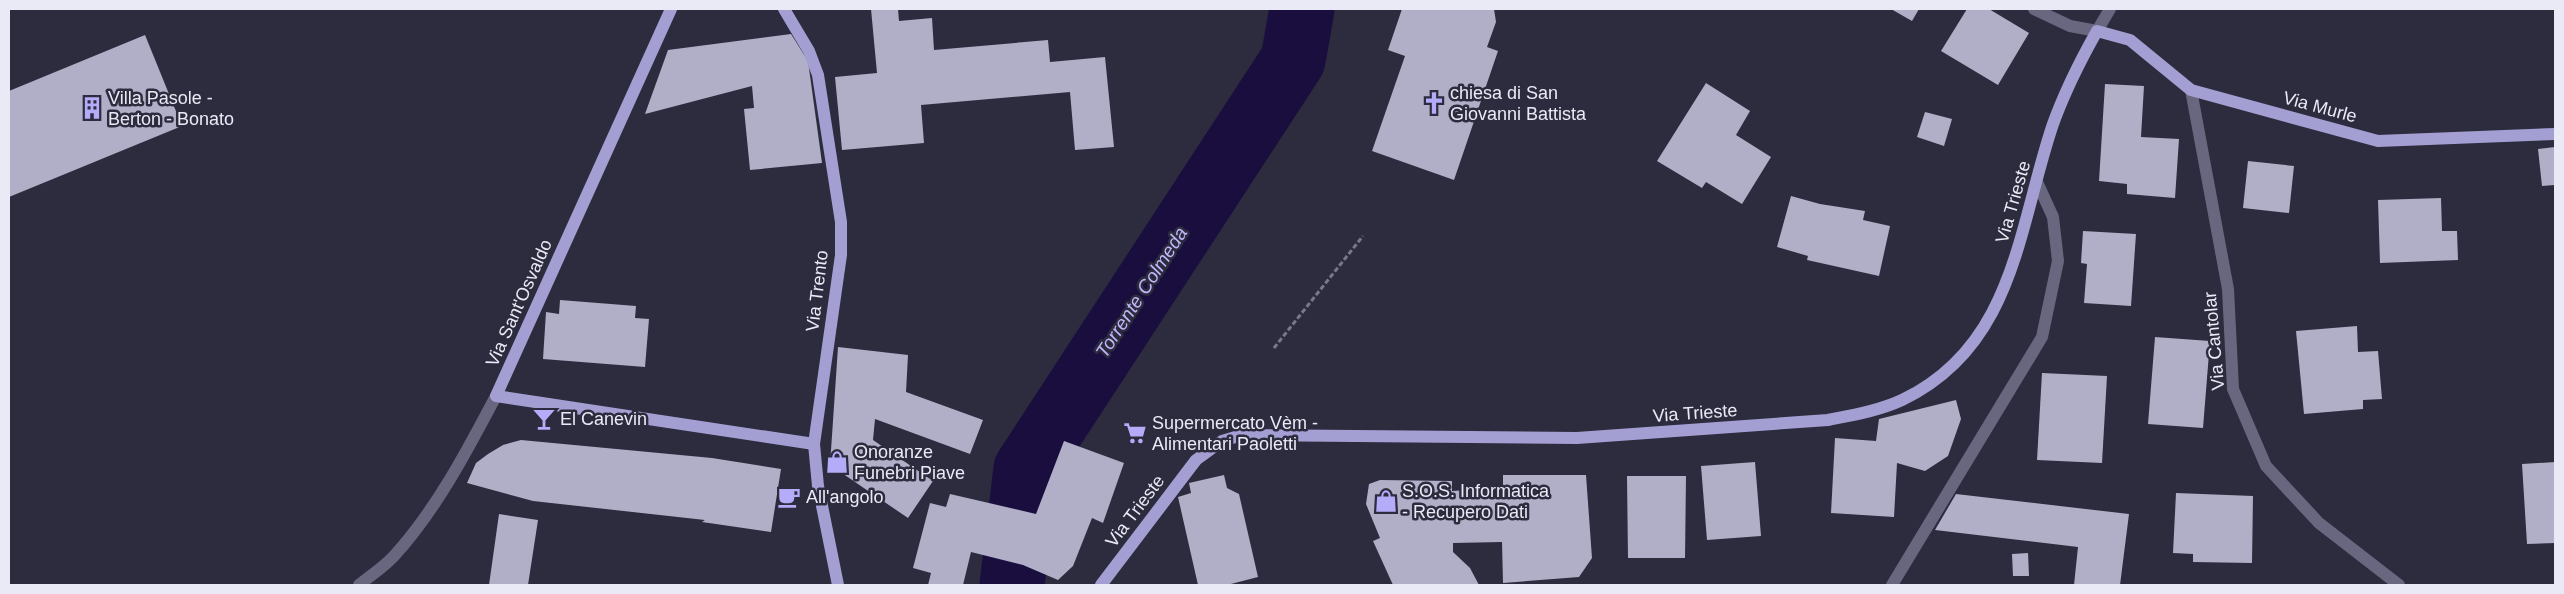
<svg xmlns="http://www.w3.org/2000/svg" width="2564" height="594" viewBox="0 0 2564 594" font-family="Helvetica,sans-serif">
<style>
.lines{fill:none;stroke-linecap:round;stroke-linejoin:round}
.river{stroke:#1a0e3e;stroke-width:65}
.building{fill:#b0afc7}
.path{stroke:#797888;stroke-width:3;stroke-dasharray:5 2.5;stroke-linecap:butt}
.minor{stroke:#696780;stroke-width:12}
.major{stroke:#a49fd2;stroke-width:12}
.labels{text-anchor:middle;stroke-width:5;stroke-linejoin:round;paint-order:stroke}
.poi-label{font-size:18px;fill:#eaeaf6;stroke:#2d2b3e;text-anchor:start}
.street-label{font-size:18px;fill:#eaeaf6;stroke:#2d2b3e}
.water-label{font-size:19px;font-style:italic;fill:#beb7fa;stroke:#2d2b3e}
</style>
<rect width="100%" height="100%" fill="#2d2b3e"/>
<g class="lines">
<polyline class="river" points="1012,585 1026,469 1293,60 1302,9"/>
</g>
<g class="building">
<polygon points="871,9 898,9 899,21 932,18 934,50 1048,40 1050,62 1105,57 1114,147 1075,150 1070,92 921,105 924,143 842,150 835,77 877,73"/>
<polygon points="1402,9 1494,9 1496,22 1487,47 1498,51 1454,180 1372,151 1405,56 1388,50"/>
<polygon points="1891,9 1919,9 1912,21"/>
<polygon points="1967,9 1989,9 2029,33 1998,85 1941,51"/>
<polygon points="791,34 808,61 822,163 750,170 744,109 754,108 752,86 645,114 668,50"/>
<polygon points="145,35 182,126 9,197 9,91"/>
<polygon points="1706,83 1750,111 1736,135 1771,157 1742,204 1706,182 1702,188 1657,161"/>
<polygon points="2105,84 2144,86 2141,137 2179,139 2175,198 2127,194 2127,184 2099,181"/>
<polygon points="1925,112 1952,119 1944,146 1917,137"/>
<polygon points="2555,147 2555,185 2542,186 2538,149"/>
<polygon points="2248,161 2294,166 2289,213 2243,208"/>
<polygon points="1791,196 1820,204 1865,211 1863,220 1890,226 1879,276 1807,260 1808,256 1777,247"/>
<polygon points="2441,198 2442,231 2457,231 2458,260 2380,263 2378,200"/>
<polygon points="2083,231 2136,234 2131,306 2084,303 2087,264 2081,263"/>
<polygon points="560,300 636,306 635,318 649,319 645,367 543,359 546,312 559,314"/>
<polygon points="2357,326 2358,352 2378,351 2382,399 2363,400 2363,409 2304,414 2296,331"/>
<polygon points="2155,337 2210,341 2203,428 2148,424"/>
<polygon points="838,347 908,355 906,392 983,420 970,454 875,419 873,440 933,481 908,518 830,465"/>
<polygon points="2042,373 2107,376 2102,463 2037,460"/>
<polygon points="1956,400 1961,419 1948,456 1925,471 1897,463 1894,517 1831,513 1835,438 1876,441 1879,419"/>
<polygon points="521,440 712,458 781,469 771,532 702,522 705,520 533,501 467,483 476,463 488,454 503,445"/>
<polygon points="1064,441 1124,463 1103,523 1092,518 1073,566 1058,580 1023,565 971,552 963,585 928,585 931,573 913,568 930,503 946,507 950,494 1036,514"/>
<polygon points="1755,462 1761,536 1707,540 1701,466"/>
<polygon points="2555,462 2555,543 2527,544 2522,464"/>
<polygon points="1224,475 1227,488 1239,494 1258,577 1227,585 1198,585 1178,497 1191,493 1189,483"/>
<polygon points="1503,475 1586,475 1592,558 1579,577 1503,583 1502,542 1453,543 1453,552 1470,568 1479,585 1393,585 1373,541 1380,538 1366,504 1369,484 1380,480 1452,481 1452,491 1503,488"/>
<polygon points="1627,476 1686,476 1685,558 1628,558"/>
<polygon points="2176,493 2253,496 2252,563 2193,562 2193,554 2173,553"/>
<polygon points="1956,494 2129,514 2120,585 2074,585 2078,547 1935,530"/>
<polygon points="499,514 538,520 528,585 489,585"/>
<polygon points="2028,553 2029,576 2013,576 2012,554"/>
</g>
<g class="lines">
<polyline class="path" points="1274,348 1363,236"/>
<g class="minor">
<polyline points="2034,9 2070,26 2097,31 2110,9"/>
<polyline points="2191,90 2228,289 2233,389 2266,466 2319,523 2399,585"/>
<path d="M 359,585 C 370,576 384,567 394,556 C 436,510 467,451 496,396"/>
<polyline points="1892,585 2042,337 2058,261 2053,217 2037,182"/>
</g>
<g class="major">
<polyline points="671,9 496,396 814,444"/>
<polyline points="784,9 809,51 818,75 841,222 841,255 814,444 818,486 838,585"/>
<path d="M 1101,585 L 1196,460 L 1222,441 L 1242,435 L 1577,438 L 1828,420 C 1853,415 1878,411 1902,400 C 2015,346 2018,227 2053,124 C 2065,91 2080,61 2097,31 L 2130,40 L 2191,90 L 2378,141 L 2555,134"/>
</g>
</g>
<defs>
<symbol id="church-bare" viewBox="-9 -9 18 18"><path d="M-1.2-6h2.4v3.5h3.3v2.4h-3.3V6h-2.4V-.1h-3.3v-2.4h3.3Z" fill="#b5acf9" stroke="#2d2b3e" stroke-width="2.5" paint-order="stroke"/></symbol>
<symbol id="building-bare" viewBox="-9 -9 18 18"><path d="M-4-6H4V6H1V3H-1V6H-4ZM-2.5-4.3h1.7v1.8h-1.7ZM.8-4.3h1.7v1.8H.8ZM-2.5-1h1.7V.8h-1.7ZM.8-1h1.7V.8H.8Z" fill="#b5acf9" stroke="#2d2b3e" stroke-width="2.5" paint-order="stroke"/></symbol>
<symbol id="bar-bare" viewBox="-9 -9 18 18"><path d="M-6-5H6L.8 .8V4.5H3.5V6h-7V4.5H-.8V.8Z" fill="#b5acf9" stroke="#2d2b3e" stroke-width="2.5" paint-order="stroke"/></symbol>
<symbol id="supermarket-bare" viewBox="-9 -9 18 18"><path d="M-6-5.5h2.5l.6 2H6L4.5 2H-2.5L-4.4-4H-6ZM-1.5 3.2a1.3 1.3 0 1 0 .1 0ZM3 3.2a1.3 1.3 0 1 0 .1 0Z" fill="#b5acf9" stroke="#2d2b3e" stroke-width="2.5" paint-order="stroke"/></symbol>
<symbol id="shop-bare" viewBox="-9 -9 18 18"><path d="M-5-2.5h2.3a2.7 3.5 0 0 1 5.4 0H5L5.5 6h-11ZM-1.5-2.5h3a1.5 2.3 0 0 0-3 0Z" fill="#b5acf9" stroke="#2d2b3e" stroke-width="2.5" paint-order="stroke"/></symbol>
<symbol id="cafe-bare" viewBox="-9 -9 18 18"><path d="M-5.5-4.5H6V0H3Q3 3.5 0 3.5H-2.5Q-5.5 3.5-5.5 0ZM3-3.2v2h1.7v-2ZM-6 4.5H4V6H-6Z" fill="#b5acf9" stroke="#2d2b3e" stroke-width="2.5" paint-order="stroke"/></symbol>
</defs>
<g fill-rule="evenodd">
<use href="#church-bare" x="1418" y="87" width="32" height="32"/>
<use href="#building-bare" x="76" y="92" width="32" height="32"/>
<use href="#bar-bare" x="528" y="403" width="32" height="32"/>
<use href="#supermarket-bare" x="1119" y="417" width="32" height="32"/>
<use href="#shop-bare" x="821" y="446" width="32" height="32"/>
<use href="#cafe-bare" x="773" y="481" width="32" height="32"/>
<use href="#shop-bare" x="1370" y="485" width="32" height="32"/>
</g>
<g class="labels">
<g class="poi-label">
<text x="1450" y="99">chiesa di San<tspan x="1450" dy="21">Giovanni Battista</tspan></text>
<text x="108" y="104">Villa Pasole -<tspan x="108" dy="21">Berton - Bonato</tspan></text>
<text x="560" y="425">El Canevin</text>
<text x="1152" y="429">Supermercato Vèm -<tspan x="1152" dy="21">Alimentari Paoletti</tspan></text>
<text x="854" y="458">Onoranze<tspan x="854" dy="21">Funebri Piave</tspan></text>
<text x="1402" y="497">S.O.S. Informatica<tspan x="1402" dy="21">- Recupero Dati</tspan></text>
<text x="806" y="503">All'angolo</text>
</g>
<g class="street-label">
<text transform="translate(2320 107) rotate(15)" y="6">Via Murle</text>
<text transform="translate(2013 202) rotate(-74)" y="6">Via Trieste</text>
<text transform="translate(817 291) rotate(-83)" y="6">Via Trento</text>
<text transform="translate(519 303) rotate(-66)" y="6">Via Sant'Osvaldo</text>
<text transform="translate(2214 341) rotate(-95)" y="6">Via Cantolar</text>
<text transform="translate(1695 413) rotate(-4)" y="6">Via Trieste</text>
<text transform="translate(1135 511) rotate(-53)" y="6">Via Trieste</text>
</g>
<g class="water-label">
<text transform="translate(1141 292) rotate(-57)" y="7">Torrente Colmeda</text>
</g>
</g>
<rect width="2564" height="594" fill="none" stroke="#eaeaf6" stroke-width="20"/>
</svg>
